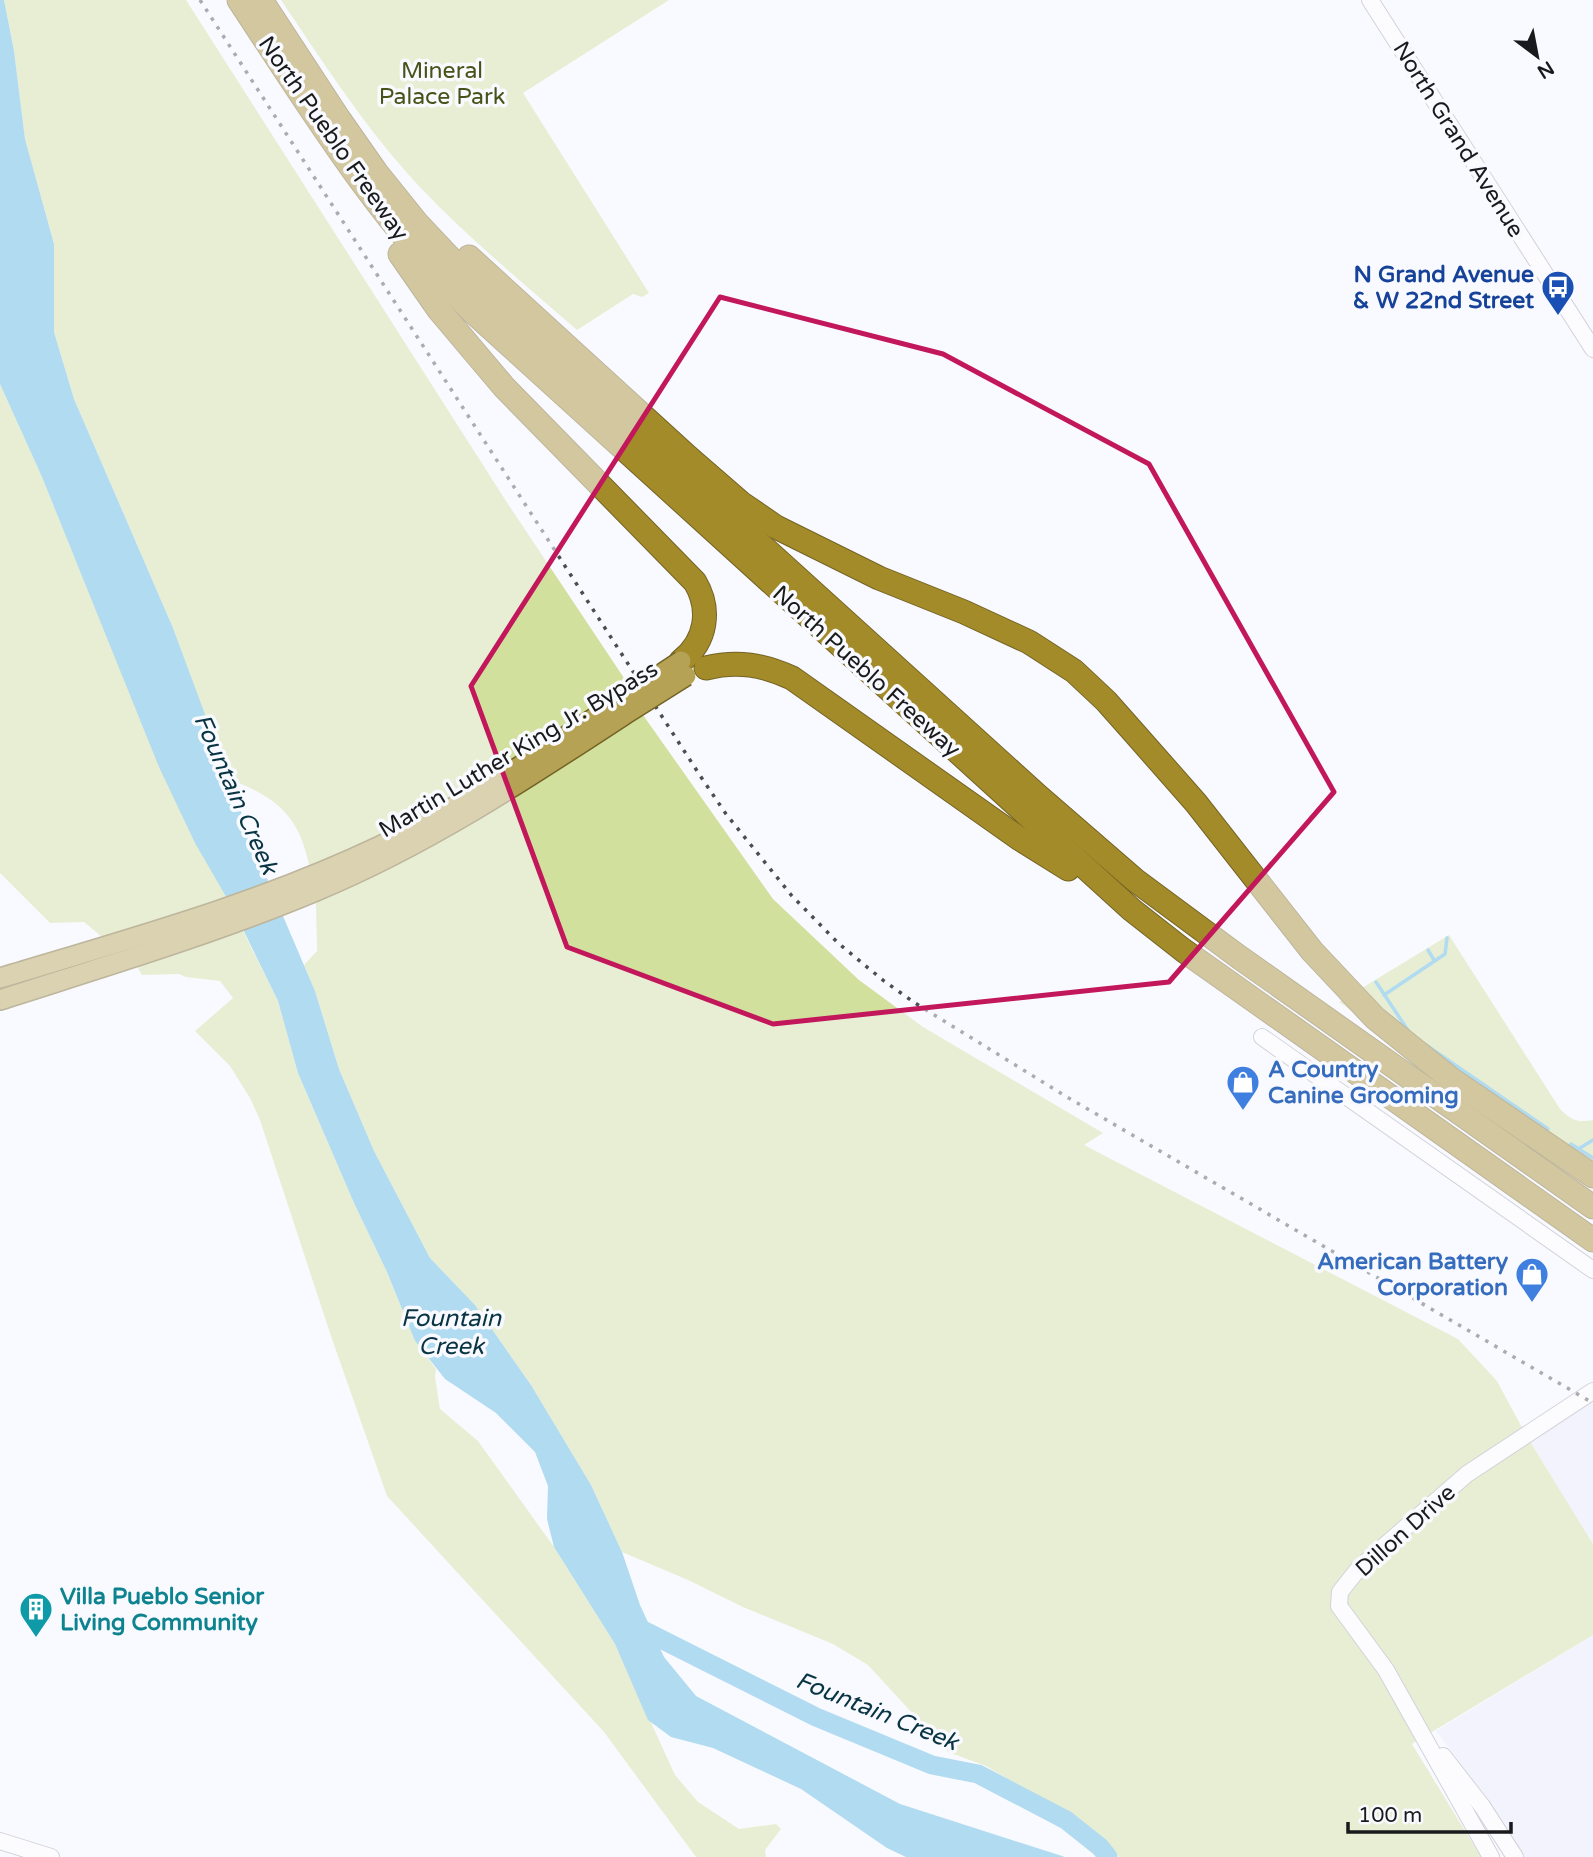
<svg xmlns="http://www.w3.org/2000/svg" width="1593" height="1857" viewBox="0 0 1593 1857" font-family="'Varela Round',sans-serif">
<style>
.built{fill:#e9ecfb}
.green{fill:#d2e09e}
.water{fill:#58b5dd}
.lines{fill:none;stroke-linecap:round;stroke-linejoin:round}
.stream{stroke:#58b5dd;stroke-width:3.5}
.river{stroke:#58b5dd;stroke-width:19}
.tertiary-casing{stroke:#a2a4ab;stroke-width:18}
.trunk-casing{stroke:#736325;stroke-width:22}
.motorway-casing{stroke:#736325;stroke-width:25}
.tertiary{stroke:#fff;stroke-width:16}
.trunk{stroke:#b6a254;stroke-width:19}
.motorway{stroke:#a48b2a;stroke-width:23}
.rail{stroke:#4c4d50;stroke-width:3.5;stroke-dasharray:3.5 7;stroke-linecap:butt}
.trunk-bridge-casing{stroke:#736325;stroke-width:22;stroke-linecap:butt}
.trunk-bridge{stroke:#b6a254;stroke-width:19}
.marked{fill:none;stroke:#c2185b;stroke-width:5;stroke-linejoin:round}
.labels{text-anchor:middle;stroke-width:7;stroke-linejoin:round;paint-order:stroke}
.park-label{font-size:23px;fill:#485117;stroke:#f9faff}
.street-label{font-size:23px;fill:#191a1c;stroke:#f9faff}
.transit-label{font-size:23px;font-weight:bold;fill:#164399;stroke:#f9faff;text-anchor:end}
.shop-label{font-size:23px;font-weight:bold;fill:#366cbe;stroke:#f9faff;text-anchor:start}
.culture-label{font-size:23px;font-weight:bold;fill:#0d838f;stroke:#f9faff;text-anchor:start}
.water-label{font-size:24px;font-style:italic;fill:#083444;stroke:#f9faff}
</style>
<rect width="100%" height="100%" fill="#f9faff"/>
<g class="built">
<polygon points="1584,1397 1593,1403 1593,1544 1526,1435"/>
<polygon points="1593,1635 1593,1857 1524,1857 1492,1805 1436,1731"/>
</g>
<g class="green">
<path d="M 4,0 L 186,0 L 506,501 L 628,684 L 477,782 L 378,839 L 309,865 C 299,814 274,796 228,779 L 173,628 L 74,399 L 54,332 L 54,244 L 25,139 L 14,51 Z"/>
<path d="M 281,0 L 669,0 L 523,93 L 649,293 L 642,297 L 633,294 L 577,330 C 519,279 458,230 407,173 C 360,120 321,59 281,0 Z"/>
<polygon points="0,384 42,477 96,610 220,885 278,1001 298,1073 354,1203 387,1272 415,1341 436,1369 435,1377 440,1409 478,1441 554,1547 615,1644 675,1775 698,1802 739,1829 776,1824 781,1829 765,1850 766,1857 696,1857 604,1732 387,1496 331,1336 260,1120 250,1098 230,1066 195,1031 233,998 220,981 186,977 179,974 142,975 137,966 84,922 50,923 0,873"/>
<polygon points="643,715 773,899 859,980 923,1027 1103,1133 1084,1145 1458,1339 1497,1381 1526,1435 1593,1544 1593,1635 1412,1744 1481,1857 1119,1857 1107,1843 1048,1803 986,1766 948,1752 868,1665 833,1644 743,1607 688,1580 622,1552 591,1485 531,1385 475,1305 430,1258 374,1151 339,1069 315,991 304,965 317,951 316,903 393,865 502,806"/>
<path d="M 1449,935 L 1560,1109 C 1571,1120 1578,1123 1593,1120 L 1593,1181 L 1339,1002 Z"/>
</g>
<polygon class="water" points="0,0 4,0 14,51 25,139 54,244 54,332 74,399 173,628 259,860 315,991 339,1069 374,1151 430,1258 475,1305 531,1385 591,1485 622,1552 640,1605 664,1657 696,1696 900,1804 1065,1857 906,1857 887,1848 801,1789 713,1748 671,1737 648,1720 615,1644 554,1547 547,1519 548,1486 535,1452 496,1413 445,1379 415,1341 387,1272 354,1203 298,1073 278,1001 232,907 195,843 159,767 42,477 0,384"/>
<g class="lines">
<g class="stream">
<polyline points="1428,950 1434,960"/>
<polyline points="1376,982 1409,1032"/>
<polyline points="1384,995 1445,954 1447,938"/>
<polyline points="1426,1045 1548,1129"/>
<polyline points="1571,1144 1593,1158"/>
<polyline points="1580,1148 1593,1140"/>
</g>
<polyline class="river" points="631,1624 816,1717 932,1765 978,1774 1066,1820 1100,1847 1108,1857"/>
<defs>
<g id="tertiary">
<polyline points="1370,0 1593,349"/>
<polyline points="1262,1037 1593,1270"/>
<polyline points="1443,1756 1482,1806 1515,1857"/>
<polyline points="0,1841 51,1857"/>
<polyline points="1491,1857 1386,1670 1339,1606 1340,1592 1359,1568 1467,1474 1593,1391"/>
</g>
<g id="trunk">
<path d="M 0,978 C 129,939 258,904 380,846 C 463,807 539,753 616,704"/>
<path d="M 0,1000 C 106,966 213,934 316,891 C 425,846 525,780 624,715"/>
</g>
<g id="motorway">
<path d="M 239,0 C 311,109 378,219 472,311 L 1132,910 L 1183,950 L 1593,1240"/>
<polyline points="261,0 339,119 376,172 417,223 464,273 580,381 1037,795 1135,880 1239,957 1593,1207"/>
<path d="M 400,254 L 439,310 L 504,387 L 695,582 C 711,609 707,641 681,661"/>
<polyline points="469,257 688,457 741,503 776,527 879,578 964,612 1029,642 1074,671 1106,701 1137,736 1196,803 1312,951 1375,1018 1451,1079 1593,1176"/>
<path d="M 706,668 C 738,660 763,665 792,678 L 1020,839 L 1068,869"/>
</g>
</defs>
<use href="#tertiary" class="tertiary-casing"/>
<use href="#trunk" class="trunk-casing"/>
<use href="#motorway" class="motorway-casing"/>
<use href="#tertiary" class="tertiary"/>
<use href="#trunk" class="trunk"/>
<use href="#motorway" class="motorway"/>
<polyline class="rail" points="200,0 701,777 726,814 792,896 838,943 884,981 915,1003 1067,1097 1593,1403"/>
<defs>
<g id="trunk-bridge">
<polyline points="616,704 681,661"/>
<polyline points="624,715 686,676"/>
</g>
</defs>
<use href="#trunk-bridge" class="trunk-bridge-casing"/>
<use href="#trunk-bridge" class="trunk-bridge"/>
</g>
<path d="M0 0H1593V1857H0ZM 720,297 L 943,354 L 1149,464 L 1334,792 L 1169,982 L 773,1024 L 567,947 L 471,686 Z" fill="#f9faff" fill-opacity=".55" fill-rule="evenodd"/>
<path class="marked" d="M 720,297 L 943,354 L 1149,464 L 1334,792 L 1169,982 L 773,1024 L 567,947 L 471,686 Z"/>
<defs>
<symbol id="bus-pin" viewBox="-11 -11 22 30"><path d="M0 17L-7.5 6A9.5 9.5 0 1 1 7.5 6Z" fill="#1a4fb4" stroke="#f9faff"/><path d="M-5-6H5V4H4V6H2V4H-2V6H-4V4H-5ZM-3.5-4V0h7V-4ZM-3.5 1.2v1.5H-2V1.2ZM2 1.2v1.5H3.5V1.2Z" fill="#fff"/></symbol>
<symbol id="shop-pin" viewBox="-11 -11 22 30"><path d="M0 17L-7.5 6A9.5 9.5 0 1 1 7.5 6Z" fill="#3f7fe0" stroke="#f9faff"/><path d="M-5-2.5h2.3a2.7 3.5 0 0 1 5.4 0H5L5.5 6h-11ZM-1.5-2.5h3a1.5 2.3 0 0 0-3 0Z" fill="#fff"/></symbol>
<symbol id="building-pin" viewBox="-11 -11 22 30"><path d="M0 17L-7.5 6A9.5 9.5 0 1 1 7.5 6Z" fill="#0f9aa8" stroke="#f9faff"/><path d="M-4-6H4V6H1V3H-1V6H-4ZM-2.5-4.3h1.7v1.8h-1.7ZM.8-4.3h1.7v1.8H.8ZM-2.5-1h1.7V.8h-1.7ZM.8-1h1.7V.8H.8Z" fill="#fff"/></symbol>
</defs>
<g fill-rule="evenodd">
<use href="#bus-pin" x="1539" y="268" width="38" height="52"/>
<use href="#shop-pin" x="1224" y="1063" width="38" height="52"/>
<use href="#shop-pin" x="1513" y="1255" width="38" height="52"/>
<use href="#building-pin" x="17" y="1590" width="38" height="52"/>
</g>
<g class="labels">
<g class="park-label">
<text x="442" y="78">Mineral<tspan x="442" dy="26">Palace Park</tspan></text>
</g>
<g class="street-label">
<text transform="translate(334 138) rotate(55)" y="8">North Pueblo Freeway</text>
<text transform="translate(1459 139) rotate(58)" y="8">North Grand Avenue</text>
<text transform="translate(867 671) rotate(42)" y="8">North Pueblo Freeway</text>
<text transform="translate(518 749) rotate(-31)" y="8">Martin Luther King Jr. Bypass</text>
<text transform="translate(1405 1530) rotate(-42)" y="8">Dillon Drive</text>
</g>
<g class="transit-label">
<text x="1534" y="282">N Grand Avenue<tspan x="1534" dy="26">&amp; W 22nd Street</tspan></text>
</g>
<g class="shop-label">
<text x="1268" y="1077">A Country<tspan x="1268" dy="26">Canine Grooming</tspan></text>
<text x="1508" y="1269" text-anchor="end">American Battery<tspan x="1508" dy="26">Corporation</tspan></text>
</g>
<g class="culture-label">
<text x="60" y="1604">Villa Pueblo Senior<tspan x="60" dy="26">Living Community</tspan></text>
</g>
<g class="water-label">
<text transform="translate(236 794) rotate(66)" y="8">Fountain Creek</text>
<text x="451" y="1326">Fountain<tspan x="451" dy="28">Creek</tspan></text>
<text transform="translate(877 1711) rotate(22)" y="8">Fountain Creek</text>
</g>
</g>
<g transform="translate(1537 56) rotate(148)" stroke="#f9faff" stroke-width="5" paint-order="stroke">
<path d="M0-5L12 26L0 18L-12 26Z" fill="#191a1c"/>
<text y="-10" font-size="19" font-weight="bold" text-anchor="middle" fill="#191a1c">N</text>
</g>
<path d="M1348 1822v10h163v-10" fill="none" stroke="#191a1c" stroke-width="3.5"/>
<text x="1358" y="1822" font-size="21" fill="#191a1c" stroke="#f9faff" stroke-width="5" paint-order="stroke">100 m</text>
</svg>
